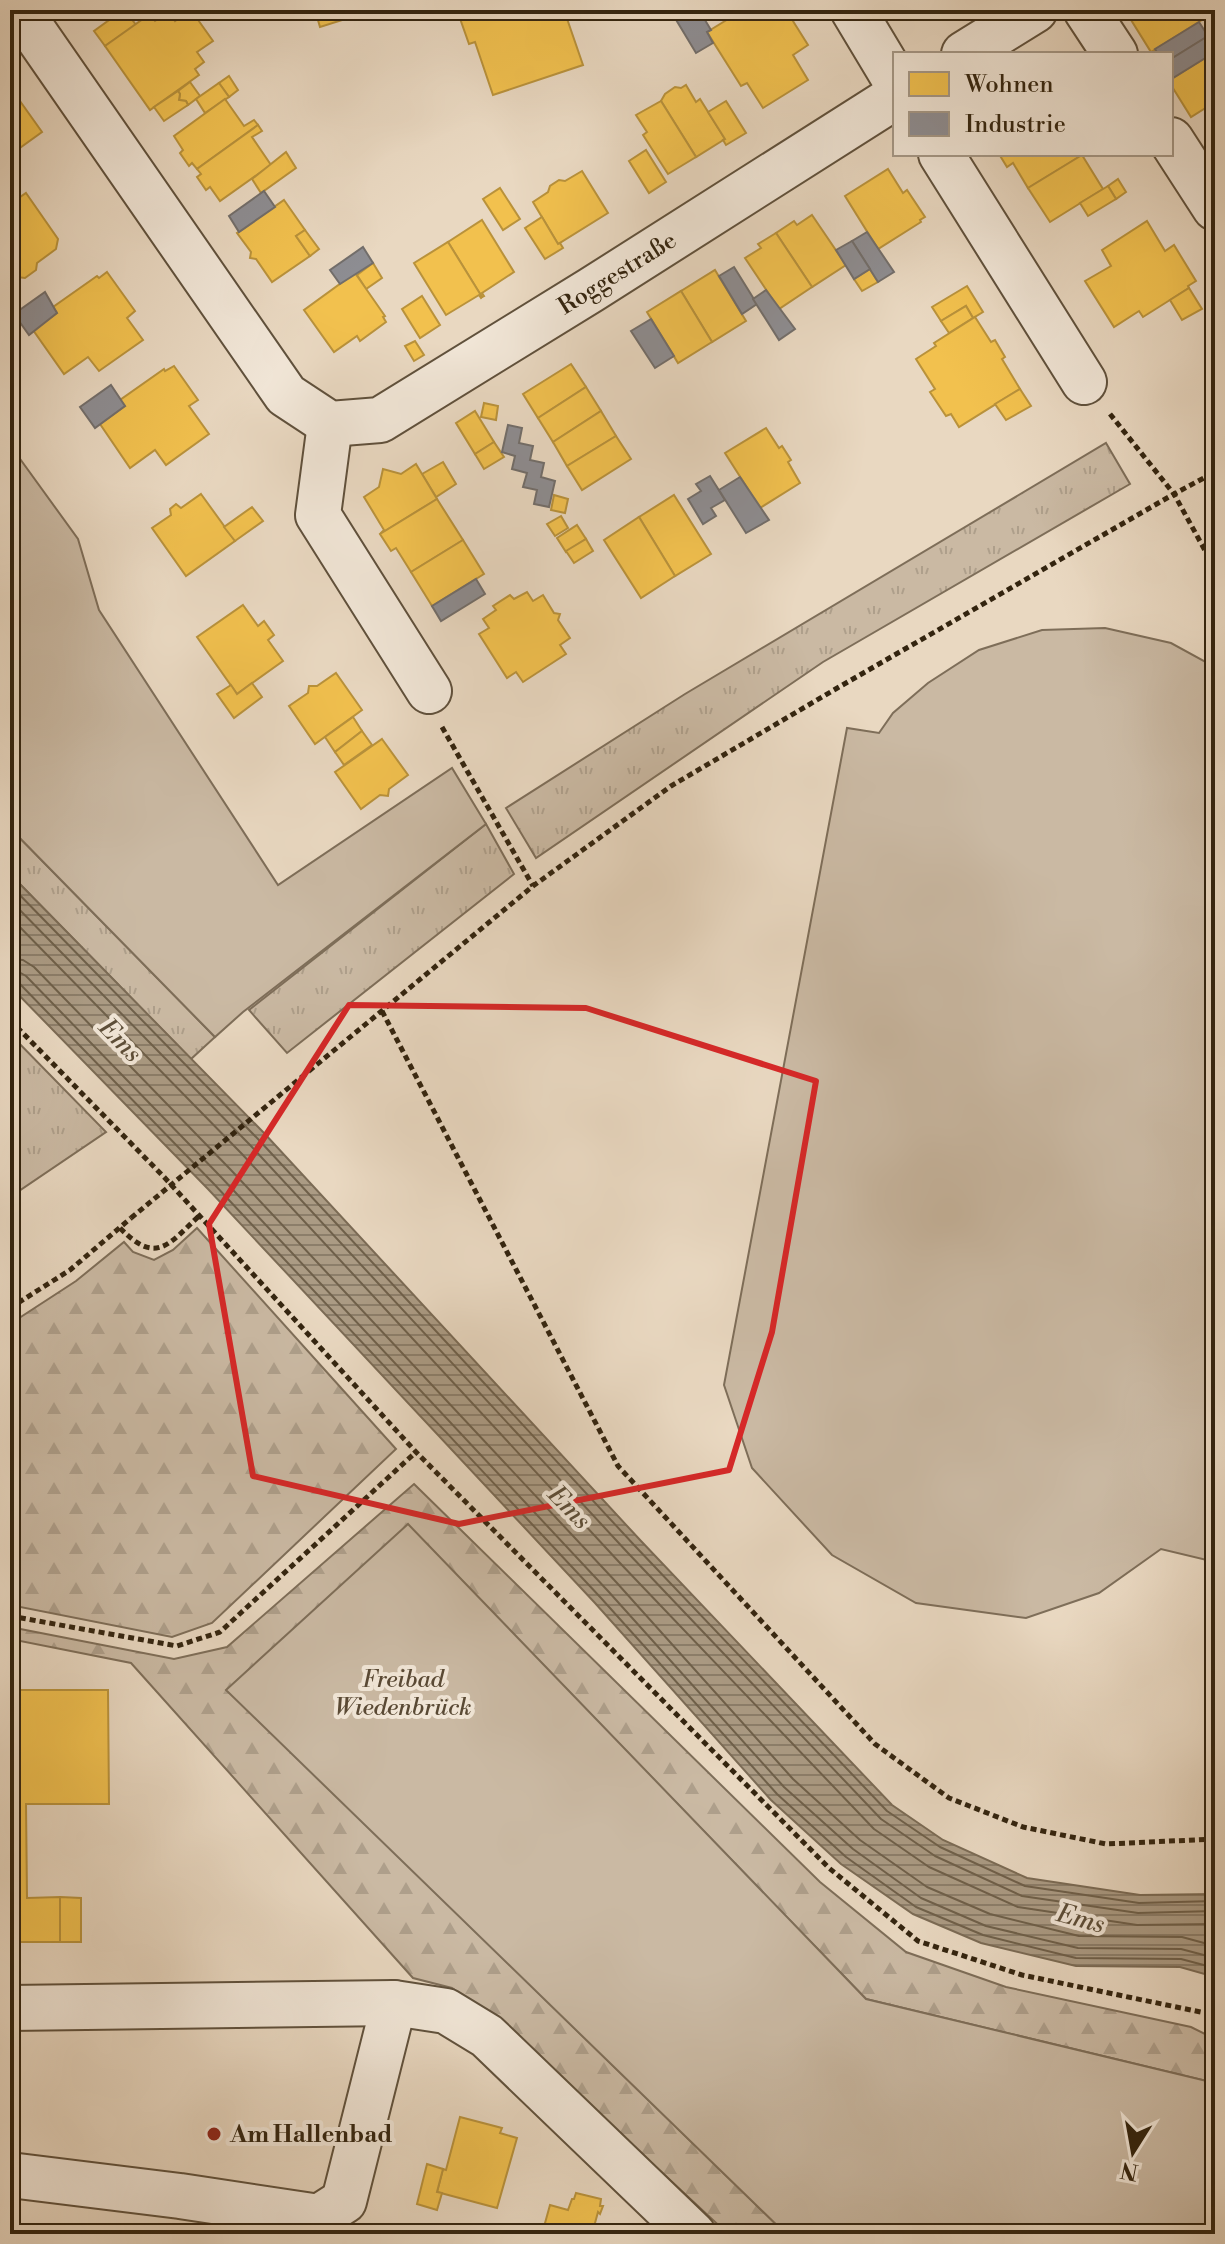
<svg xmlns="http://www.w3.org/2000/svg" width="1225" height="2244" viewBox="0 0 1225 2244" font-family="'Libre Bodoni',serif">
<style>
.grass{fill:url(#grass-tufts);stroke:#7e6e59;stroke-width:2}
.forest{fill:url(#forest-firs);stroke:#7e6e59;stroke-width:2}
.green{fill:#cab9a3;stroke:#7e6e59;stroke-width:2}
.water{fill:url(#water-rules);stroke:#7b6b55;stroke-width:2}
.homes{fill:#f2c14e;stroke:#b9923b;stroke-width:2}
.industry{fill:#8d8d92;stroke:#726e6b;stroke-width:2}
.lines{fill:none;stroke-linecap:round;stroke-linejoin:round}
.shore{stroke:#6f604a;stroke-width:2}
.minor-casing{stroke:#60513c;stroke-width:48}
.path{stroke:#33240f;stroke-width:5;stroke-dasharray:6 4;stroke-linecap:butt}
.minor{stroke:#f1e6d7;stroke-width:44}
.path-bridge{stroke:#33240f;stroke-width:5;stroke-dasharray:6 4;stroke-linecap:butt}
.marked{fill:none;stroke:#d62828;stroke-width:6;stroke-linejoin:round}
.poi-dot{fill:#8f2418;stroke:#f1e6d7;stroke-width:3}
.labels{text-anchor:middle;stroke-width:8;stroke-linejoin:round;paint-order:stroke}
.street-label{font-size:24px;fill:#33240f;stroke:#f1e6d7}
.park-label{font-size:24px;font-style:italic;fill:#594934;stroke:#f1e6d7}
.poi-label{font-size:24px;font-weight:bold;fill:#33240f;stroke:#f1e6d7;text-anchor:start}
.water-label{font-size:26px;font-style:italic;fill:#5d4e38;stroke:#f1e6d7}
</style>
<defs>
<pattern id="grass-tufts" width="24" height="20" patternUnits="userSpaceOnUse" patternTransform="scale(2)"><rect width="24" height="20" fill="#cab9a3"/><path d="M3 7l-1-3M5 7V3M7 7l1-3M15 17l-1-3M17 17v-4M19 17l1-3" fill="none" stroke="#ae9f8b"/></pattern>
<pattern id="forest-firs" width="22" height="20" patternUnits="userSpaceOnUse" patternTransform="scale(2)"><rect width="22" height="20" fill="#cab9a3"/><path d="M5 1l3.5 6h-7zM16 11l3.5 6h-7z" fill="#ae9f8b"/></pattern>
<pattern id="water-rules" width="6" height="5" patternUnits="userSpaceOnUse" patternTransform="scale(2)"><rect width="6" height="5" fill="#ab9b84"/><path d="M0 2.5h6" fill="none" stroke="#8c7e6a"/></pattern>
</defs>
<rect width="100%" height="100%" fill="#e9d8c1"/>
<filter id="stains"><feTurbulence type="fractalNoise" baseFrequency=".0025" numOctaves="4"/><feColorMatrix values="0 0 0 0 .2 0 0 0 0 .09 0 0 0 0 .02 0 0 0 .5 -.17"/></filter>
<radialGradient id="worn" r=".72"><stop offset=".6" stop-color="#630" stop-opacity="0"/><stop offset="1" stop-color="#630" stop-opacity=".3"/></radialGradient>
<g class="grass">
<polygon points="1106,443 1130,484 823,662 536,858 506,808 685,694"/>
<polygon points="486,824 514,874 287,1053 249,1010"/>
<polygon points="10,828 215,1037 191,1059 10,874"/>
<polygon points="10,1034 106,1132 10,1197"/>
</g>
<g class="forest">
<polygon points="197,1228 396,1449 212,1623 172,1637 10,1605 10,1324 76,1281 124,1242 133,1252 154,1260 173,1250"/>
<polygon points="414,1484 820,1882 906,1952 1006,1987 1191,2027 1215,2039 1215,2083 866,1999 408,1525 227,1690 786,2234 728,2234 499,2021 452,1988 413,1978 131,1663 10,1639 10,1627 174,1659 227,1647"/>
</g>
<g class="green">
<polygon points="10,445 78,539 99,610 278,885 452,768 486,824 243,1012 215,1037 10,828"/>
<polygon points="1105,628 1171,643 1215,667 1215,1562 1161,1549 1099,1593 1026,1618 916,1603 832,1555 752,1468 724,1385 847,728 879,733 893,713 928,683 979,650 1042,630"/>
<polygon points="408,1524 866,1999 1215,2083 1215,2234 786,2234 226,1690"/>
</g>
<polygon class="water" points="10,874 264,1133 641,1541 892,1805 943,1840 1027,1878 1140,1895 1215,1894 1215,1977 1180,1967 1076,1966 981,1943 913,1914 841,1864 771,1800 595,1603 208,1189 10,986"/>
<g class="homes">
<polygon points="123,10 125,10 136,25 105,46 94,31"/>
<polygon points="191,10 213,41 197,52 204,62 195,69 199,75 150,110 105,46 150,14 155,21 169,12 175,21"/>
<polygon points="315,10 367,10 368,12 320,27"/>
<polygon points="457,10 564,10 583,65 493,95 475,42 469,44"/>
<polygon points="743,10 746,10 751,17 762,10 786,10 808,45 793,55 808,80 763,108 747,83 741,86 707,32"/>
<polygon points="1136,10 1200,10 1205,18 1151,52 1128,15"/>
<polygon points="1215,52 1215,102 1191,117 1171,85 1171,79"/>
<polygon points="229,76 238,90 229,97 219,83"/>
<polygon points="190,82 200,96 188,105 186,101 179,100 180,94 178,91"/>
<polygon points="219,83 229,97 205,113 196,99"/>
<polygon points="686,85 696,102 700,99 725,139 696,157 661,101 665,94 675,87 681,88"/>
<polygon points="10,87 42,132 10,155"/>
<polygon points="178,91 180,94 179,100 186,101 188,105 164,121 154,107"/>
<polygon points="225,99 244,126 254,120 258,125 197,169 192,163 189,166 180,153 183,150 174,136"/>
<polygon points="661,101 696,157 668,174 643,135 647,132 636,115"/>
<polygon points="726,101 746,133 726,145 723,140 725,139 708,112"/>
<polygon points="258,125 262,131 252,137 271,165 220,201 210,187 206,190 197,177 201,174 197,169"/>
<polygon points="646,150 666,182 649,193 629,161"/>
<polygon points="286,152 296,168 261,193 252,179"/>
<polygon points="999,154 1081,154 1082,155 1028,188 1013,163 1007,167"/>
<polygon points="1082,155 1103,189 1050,222 1028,188"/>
<polygon points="888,169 903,193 907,190 925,217 920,220 921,222 878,249 845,196"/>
<polygon points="582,171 608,213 558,244 533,202 548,192 550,186 559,180 565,181"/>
<polygon points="1118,179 1126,192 1116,199 1108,186"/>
<polygon points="1108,186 1116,199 1088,216 1080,203"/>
<polygon points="500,188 520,219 503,230 483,199"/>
<polygon points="26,193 58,239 56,249 37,263 36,270 25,278 17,277 11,281 10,204"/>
<polygon points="284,200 305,230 296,236 310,256 272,282 256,259 250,258 251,252 237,233"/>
<polygon points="812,215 846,265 812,287 776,233 794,221 797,225"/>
<polygon points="542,217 558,244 560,243 563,248 545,259 525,228"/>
<polygon points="482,220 514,272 482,293 484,296 482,297 448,242"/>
<polygon points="1147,221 1165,251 1174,245 1196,281 1188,286 1189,288 1143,317 1139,311 1114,327 1085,281 1111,266 1102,250"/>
<polygon points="305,230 319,249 310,256 296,236"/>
<polygon points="776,233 812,287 779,309 745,258 761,248 758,244"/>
<polygon points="448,242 482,297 481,298 479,295 446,315 414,263"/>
<polygon points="373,263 382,278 366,289 357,275"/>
<polygon points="870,269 878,282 862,291 854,279"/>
<polygon points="715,270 746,321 712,342 681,291"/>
<polygon points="107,272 135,311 127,318 143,340 99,371 88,357 64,374 33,330 57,313 53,307 97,276 99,278"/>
<polygon points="355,273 385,316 383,317 386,322 360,341 357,336 334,352 304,310"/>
<polygon points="967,286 983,312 973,318 966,306 941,321 932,307"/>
<polygon points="1189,288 1202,309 1182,320 1170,300"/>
<polygon points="681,291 712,342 678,363 647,312"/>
<polygon points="422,296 440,325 420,338 402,309"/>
<polygon points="966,306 973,318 949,333 941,321"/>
<polygon points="975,317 991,342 995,340 1005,357 1002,359 1020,389 959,427 951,414 946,416 930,392 935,389 916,359 936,346 934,343"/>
<polygon points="415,341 424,355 414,361 405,346"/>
<polygon points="571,364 586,387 538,418 523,394"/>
<polygon points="174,366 198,400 189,406 209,434 166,465 155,450 130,468 100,424 125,406 120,400 164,369 165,371"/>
<polygon points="586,387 601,411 553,442 538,418"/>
<polygon points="1020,389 1031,406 1006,420 995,404"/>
<polygon points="484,403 498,406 496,420 481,417"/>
<polygon points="475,411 494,442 475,454 456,423"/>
<polygon points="601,411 616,436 567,466 553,442"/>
<polygon points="766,428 779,448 782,446 791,460 788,462 800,483 760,508 725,453"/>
<polygon points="616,436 631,459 582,490 567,466"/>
<polygon points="494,442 504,457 484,469 475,454"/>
<polygon points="443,462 456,484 436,497 422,474"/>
<polygon points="416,464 437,499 380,534 384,530 364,497 379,487 383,469 401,474"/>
<polygon points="201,494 235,541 186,576 152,528 171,515 170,509 176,504 181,508"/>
<polygon points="554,495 568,499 565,513 551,510"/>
<polygon points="674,495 711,554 675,576 639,517"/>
<polygon points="437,499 463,540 411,572 396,548 391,551 380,534"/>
<polygon points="252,507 263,521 235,541 224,527"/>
<polygon points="561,516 568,528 555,536 547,524"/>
<polygon points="639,517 675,576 641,598 604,540"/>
<polygon points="577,525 586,539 566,552 557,538"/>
<polygon points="586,539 593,551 574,563 566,551"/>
<polygon points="463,540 484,574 432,606 411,572"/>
<polygon points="527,592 533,601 543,595 554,613 560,614 558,620 570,638 560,645 566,654 523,682 516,672 507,678 479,634 489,628 483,619 496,610 493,606 510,595 514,599"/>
<polygon points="243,605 258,626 264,621 274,635 268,640 283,661 237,694 197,637"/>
<polygon points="336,673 362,710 315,744 289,706 308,693 309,686 317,686"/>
<polygon points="252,683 262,697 234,718 217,694 231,685 237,694"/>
<polygon points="353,717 362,731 335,752 325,737"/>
<polygon points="362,731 372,745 344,765 335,752"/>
<polygon points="382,739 408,775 389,789 388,796 380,795 361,809 335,772"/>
<polygon points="10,1690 108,1690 109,1804 26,1804 27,1898 60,1897 60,1942 10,1942"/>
<polygon points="60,1897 81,1898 81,1942 60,1942"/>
<polygon points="460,2117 502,2128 500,2133 517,2138 497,2208 437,2192 443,2169 446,2170"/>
<polygon points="427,2164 443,2169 437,2192 442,2193 437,2210 417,2204"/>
<polygon points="576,2193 601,2199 600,2206 603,2206 600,2214 598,2212 592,2234 542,2234 550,2205 568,2210 572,2199 574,2199"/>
</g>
<g class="industry">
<polygon points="687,10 699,10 711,30 707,32 713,43 696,53 675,18"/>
<polygon points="1199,22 1208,36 1171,59 1171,54 1158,54 1155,49"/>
<polygon points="1208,36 1215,47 1215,52 1173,78 1171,74 1171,59"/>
<polygon points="264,191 275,207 239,232 229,216"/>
<polygon points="867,232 894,272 878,282 852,241"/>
<polygon points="852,241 870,269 854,279 836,250"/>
<polygon points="363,247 373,263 340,284 330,270"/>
<polygon points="734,267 757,304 742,314 719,276"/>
<polygon points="766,290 795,329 779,340 753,299"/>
<polygon points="45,292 57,313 29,335 14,314"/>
<polygon points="651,319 674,356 655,368 631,331"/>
<polygon points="111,385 125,406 95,428 80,407"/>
<polygon points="508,425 522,428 519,443 533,446 530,460 544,463 541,477 555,481 549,507 534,504 537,490 523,487 527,473 512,469 515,456 502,452"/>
<polygon points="710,476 725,500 711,508 716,516 703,524 688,499 701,491 696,484"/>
<polygon points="740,477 769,520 746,533 719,490"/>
<polygon points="476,579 485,594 441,621 432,606"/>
</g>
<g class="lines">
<g class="shore">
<polyline points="10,885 258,1139 635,1546 887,1811 940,1847 1025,1886 1139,1903 1215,1901"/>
<polyline points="10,900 251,1146 628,1553 881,1819 935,1856 1022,1896 1138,1913 1215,1911"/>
<polyline points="10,917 242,1154 619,1562 874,1829 929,1867 1018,1907 1137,1925 1215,1924"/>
<polyline points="10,959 23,960 34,967 230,1169 617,1583 793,1779 860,1840 927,1887 990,1914 1079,1936 1182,1937 1215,1946"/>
<polyline points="10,971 19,972 26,976 221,1177 608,1591 784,1787 853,1849 921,1898 986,1926 1078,1948 1181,1949 1215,1958"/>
<polyline points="10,981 19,983 214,1184 601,1598 777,1794 846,1857 916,1907 983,1935 1076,1958 1181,1959 1215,1968"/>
</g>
<defs>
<g id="minor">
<polyline points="19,10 286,395 330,424 380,420 591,290 895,97"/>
<polyline points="853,10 895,80"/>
<polyline points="1086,10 1115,54"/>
<polyline points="964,54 1035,10"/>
<polyline points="1171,140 1215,208"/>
<polyline points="941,154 1084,382"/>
<polyline points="330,424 318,515 429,691"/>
<polyline points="10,2008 394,2003 446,2011 487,2036 693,2234"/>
<polyline points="10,2175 180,2196 319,2217 344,2201 394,2003"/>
</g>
</defs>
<use href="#minor" class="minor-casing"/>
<g class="path">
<polyline points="1110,414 1174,494 1207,554 1215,551"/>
<polyline points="442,727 533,886"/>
<polyline points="382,1011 618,1466 875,1744 949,1798 1023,1827 1106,1844 1215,1839"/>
<polyline points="10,1020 164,1177 416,1452 829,1868 918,1941 1022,1975 1215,2015"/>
<polyline points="309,1071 533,886 671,786 839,687 1174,494 1215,472"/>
<path d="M 120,1228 C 156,1265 168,1245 199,1216"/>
<polyline points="10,1308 70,1270 131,1218"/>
<polyline points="10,1616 177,1646 220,1632 416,1452"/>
</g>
<use href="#minor" class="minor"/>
<polyline class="path-bridge" points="131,1218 309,1071"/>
</g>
<path class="marked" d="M 349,1005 L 586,1008 L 816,1081 L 772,1332 L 729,1470 L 459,1524 L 253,1476 L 209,1224 Z"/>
<circle class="poi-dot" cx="214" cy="2134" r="8"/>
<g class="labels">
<g class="street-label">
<text transform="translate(617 273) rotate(-32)" y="8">Roggestraße</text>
</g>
<g class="park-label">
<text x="403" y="1687">Freibad<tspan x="403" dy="28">Wiedenbrück</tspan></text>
</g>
<g class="poi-label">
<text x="230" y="2142">Am Hallenbad</text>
</g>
<g class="water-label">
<text transform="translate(121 1040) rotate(46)" y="9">Ems</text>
<text transform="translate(570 1507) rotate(46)" y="9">Ems</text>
<text transform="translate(1081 1918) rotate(15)" y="9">Ems</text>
</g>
</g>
<rect width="1225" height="2244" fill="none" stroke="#e9d8c1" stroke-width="40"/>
<rect x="12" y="12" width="1201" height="2220" fill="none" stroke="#33240f" stroke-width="4"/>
<rect x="20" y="20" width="1185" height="2204" fill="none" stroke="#33240f" stroke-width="2"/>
<rect x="893" y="52" width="280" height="104" fill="#f1e6d7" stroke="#a59887" stroke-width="2"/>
<rect x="909" y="72" width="40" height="24" fill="#f2c14e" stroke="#a59887" stroke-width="2"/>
<text x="965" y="92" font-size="24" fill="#33240f">Wohnen</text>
<rect x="909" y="112" width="40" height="24" fill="#8d8d92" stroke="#a59887" stroke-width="2"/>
<text x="965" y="132" font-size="24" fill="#33240f">Industrie</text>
<g transform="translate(1133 2152) rotate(191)" stroke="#f1e6d7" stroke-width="6" paint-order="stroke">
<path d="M0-6L14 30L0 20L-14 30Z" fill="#33240f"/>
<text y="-12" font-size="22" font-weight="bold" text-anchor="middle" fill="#33240f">N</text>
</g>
<rect width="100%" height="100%" filter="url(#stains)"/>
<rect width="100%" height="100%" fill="url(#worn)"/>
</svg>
